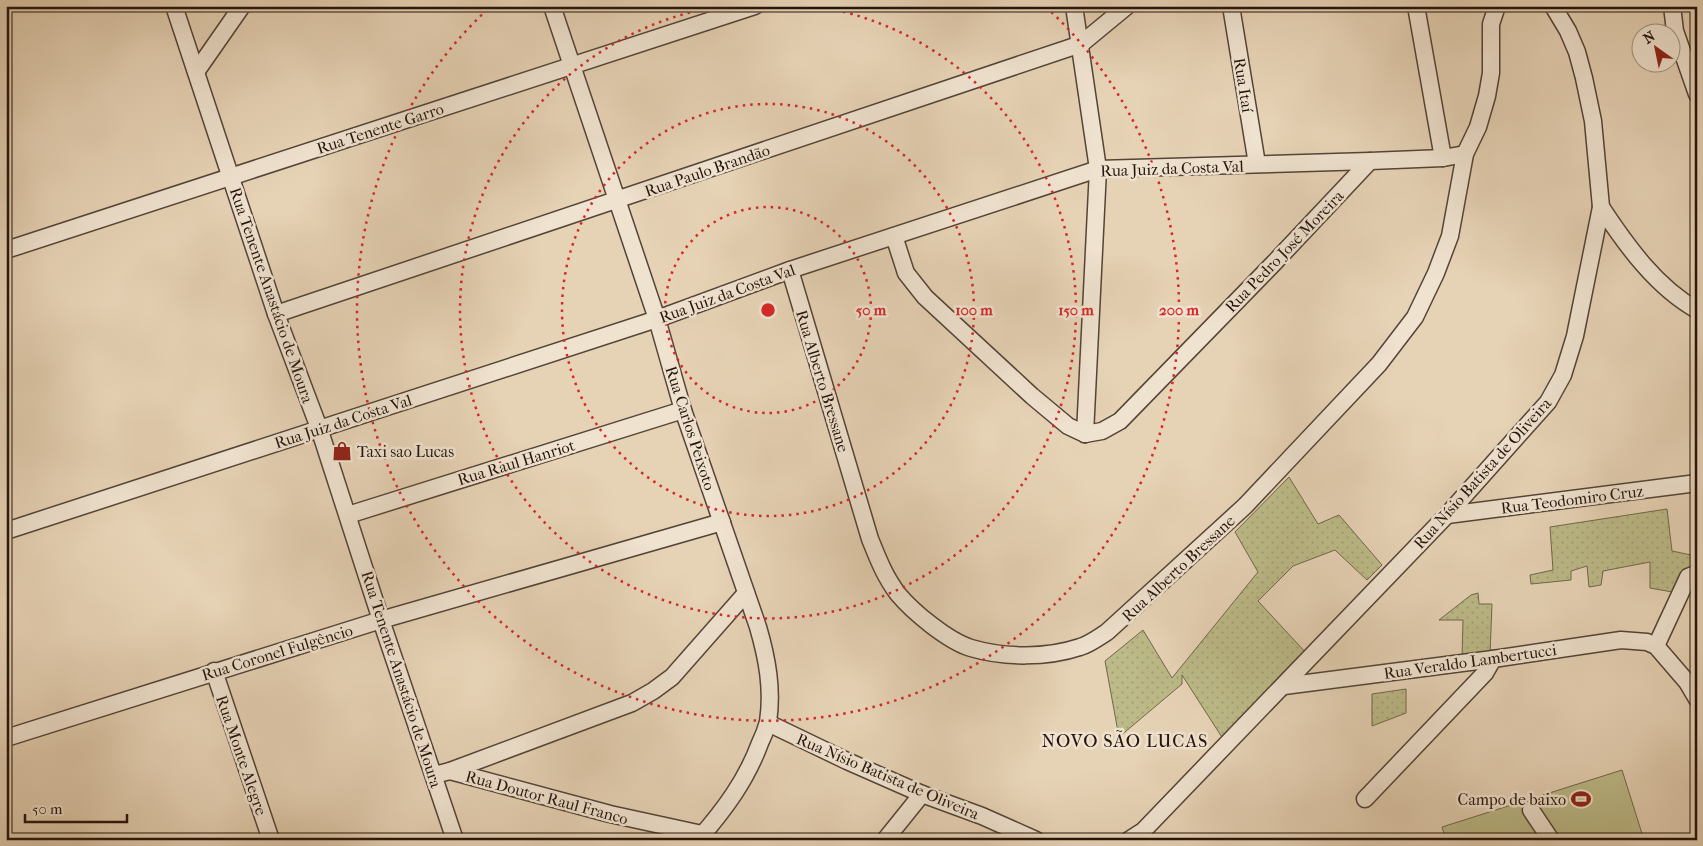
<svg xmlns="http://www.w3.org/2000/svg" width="1703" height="846" viewBox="0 0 1703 846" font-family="'IM FELL French Canon',serif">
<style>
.green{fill:url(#green-dots);stroke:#70674a}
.pitch{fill:#bcba88;stroke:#70674a}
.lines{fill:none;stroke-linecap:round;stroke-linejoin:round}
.minor-casing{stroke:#544437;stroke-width:19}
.minor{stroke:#efe2cf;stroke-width:16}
.ring{fill:none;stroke:#d62828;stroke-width:2.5;stroke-dasharray:2.5 5}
.labels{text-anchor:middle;stroke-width:5;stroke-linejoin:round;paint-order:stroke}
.street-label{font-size:16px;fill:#24140d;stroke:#efe2cf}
.poi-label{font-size:16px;fill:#24140d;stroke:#efe2cf;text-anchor:start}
.neighbourhood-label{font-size:18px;letter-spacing:1px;fill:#24140d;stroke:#efe2cf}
.centre{fill:#d62828;stroke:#efe2cf;stroke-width:2.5}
.ring-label{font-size:15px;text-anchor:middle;font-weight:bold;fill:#d62828;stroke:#efe2cf;stroke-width:5;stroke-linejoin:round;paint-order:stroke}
</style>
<defs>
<pattern id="green-dots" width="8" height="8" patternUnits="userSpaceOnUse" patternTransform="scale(1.25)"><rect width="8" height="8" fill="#bcba88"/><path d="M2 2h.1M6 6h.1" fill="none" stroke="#a19f74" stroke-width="1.8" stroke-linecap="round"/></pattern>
</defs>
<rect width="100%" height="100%" fill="#e6d2b5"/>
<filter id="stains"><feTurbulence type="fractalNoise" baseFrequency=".004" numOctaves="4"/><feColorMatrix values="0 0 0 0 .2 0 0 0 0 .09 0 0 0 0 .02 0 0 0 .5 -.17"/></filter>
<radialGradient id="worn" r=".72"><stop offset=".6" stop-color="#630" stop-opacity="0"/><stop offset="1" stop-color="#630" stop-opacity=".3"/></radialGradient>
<g class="green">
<polygon points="1289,477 1318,524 1339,515 1382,565 1367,580 1335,550 1293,566 1258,601 1308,655 1225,742 1182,675 1182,684 1119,737 1105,661 1143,630 1172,678 1258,572 1235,532"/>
<polygon points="1667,509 1672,551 1696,556 1696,566 1683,569 1678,593 1650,588 1650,562 1603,571 1601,585 1589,587 1587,566 1571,571 1571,580 1531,584 1530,575 1553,570 1550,527"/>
<polygon points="1478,593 1479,604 1492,604 1490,654 1462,658 1463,620 1439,620 1471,595"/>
<polygon points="1406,689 1406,713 1372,726 1372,694"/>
</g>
<polygon class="pitch" points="1622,770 1644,840 1446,840 1442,827"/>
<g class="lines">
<defs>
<g id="minor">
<polyline points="174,6 276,314 319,428 381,620 455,840"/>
<path d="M 552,6 L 657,319 L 683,410 L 758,627 C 767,658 773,689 768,722 C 766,729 763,737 760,743 C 746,781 724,810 698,840"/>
<polyline points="1074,6 1098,169 1085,434"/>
<polyline points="1231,6 1257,164"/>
<polyline points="1416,6 1443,158"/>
<polyline points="1672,6 1675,31 1697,94"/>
<polyline points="196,72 242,6"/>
<path d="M 1601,207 C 1626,245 1656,287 1697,310"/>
<polyline points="894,236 906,273 925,297 1032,396 1068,426 1085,434"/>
<polyline points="6,250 755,6"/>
<path d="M 790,270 L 870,539 C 878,559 885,577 898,594 C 913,612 948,641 971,648 C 1005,658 1047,658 1080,647 C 1090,644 1099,637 1107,632 L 1245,506 L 1379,364 L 1415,317 L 1436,273 L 1450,236 L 1465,154 L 1478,127 L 1487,96 L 1491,73 L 1491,24 L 1497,6"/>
<polyline points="276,314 1081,44 1127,6"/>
<polyline points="1085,434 1102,431 1120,421 1273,264 1370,161"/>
<polyline points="348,515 683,410"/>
<polyline points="1447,515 1697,483"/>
<polyline points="6,531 657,319 790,270 1098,169 1370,161 1443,158 1465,154"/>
<polyline points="1656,646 1688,577 1693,575 1697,578"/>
<polyline points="214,671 271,840"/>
<polyline points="1284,686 1493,659 1621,640 1647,642 1656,646 1687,682 1697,699"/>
<polyline points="768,723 847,761 922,794 982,816 1036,840"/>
<polyline points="6,738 381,620 722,522"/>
<polyline points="450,771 610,814 702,834"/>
<polyline points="434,775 450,771 632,703 653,691 672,677 746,593"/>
<polyline points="1365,799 1485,673 1493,659"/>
<polyline points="1531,810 1551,840"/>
<polyline points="885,840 922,794"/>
<polyline points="1129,840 1143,831 1447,515 1548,402 1563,375 1575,336 1601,207 1593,121 1584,78 1577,52 1568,31 1553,6"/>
</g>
</defs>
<use href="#minor" class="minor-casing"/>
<use href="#minor" class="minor"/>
</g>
<g class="ring">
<circle cx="768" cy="310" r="103"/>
<circle cx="768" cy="310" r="206"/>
<path d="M821 7A308 308 0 1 1 715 7"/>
<path d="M1046 7A411 411 0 1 1 490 7"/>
</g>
<defs>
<symbol id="shop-bare" viewBox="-9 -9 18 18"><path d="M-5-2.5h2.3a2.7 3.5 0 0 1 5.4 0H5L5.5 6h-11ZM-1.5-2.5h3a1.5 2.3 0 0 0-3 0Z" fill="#8f2418" stroke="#efe2cf" stroke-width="2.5" paint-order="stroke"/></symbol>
<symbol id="stadium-bare" viewBox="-9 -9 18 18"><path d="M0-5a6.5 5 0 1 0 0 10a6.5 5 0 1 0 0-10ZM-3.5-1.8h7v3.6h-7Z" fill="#8f2418" stroke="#efe2cf" stroke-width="2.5" paint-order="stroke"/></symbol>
</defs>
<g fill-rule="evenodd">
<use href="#shop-bare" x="328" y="437" width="28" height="28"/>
<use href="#stadium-bare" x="1567" y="785" width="28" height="28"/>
</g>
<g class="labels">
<g class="street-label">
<text transform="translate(1244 85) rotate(81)" y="6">Rua Itaí</text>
<text transform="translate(380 128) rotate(-18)" y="6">Rua Tenente Garro</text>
<text transform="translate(1172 168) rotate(-2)" y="6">Rua Juiz da Costa Val</text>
<text transform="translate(707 170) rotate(-19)" y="6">Rua Paulo Brandão</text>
<text transform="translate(1284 251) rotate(-46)" y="6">Rua Pedro José Moreira</text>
<text transform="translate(727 293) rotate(-20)" y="6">Rua Juiz da Costa Val</text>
<text transform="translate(272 295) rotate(71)" y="6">Rua Tenente Anastácio de Moura</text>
<text transform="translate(823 381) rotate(73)" y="6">Rua Alberto Bressane</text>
<text transform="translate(343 421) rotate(-18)" y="6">Rua Juiz da Costa Val</text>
<text transform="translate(691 428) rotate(72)" y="6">Rua Carlos Peixoto</text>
<text transform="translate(516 462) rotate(-17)" y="6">Rua Raul Hanriot</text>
<text transform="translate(1482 473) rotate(-48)" y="6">Rua Nísio Batista de Oliveira</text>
<text transform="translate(1572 499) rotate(-7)" y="6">Rua Teodomiro Cruz</text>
<text transform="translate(1178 568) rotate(-43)" y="6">Rua Alberto Bressane</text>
<text transform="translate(277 652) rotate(-17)" y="6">Rua Coronel Fulgêncio</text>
<text transform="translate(1470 661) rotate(-8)" y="6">Rua Veraldo Lambertucci</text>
<text transform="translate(402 679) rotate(72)" y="6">Rua Tenente Anastácio de Moura</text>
<text transform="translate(242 755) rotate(71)" y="6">Rua Monte Alegre</text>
<text transform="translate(888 776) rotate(23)" y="6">Rua Nísio Batista de Oliveira</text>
<text transform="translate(547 797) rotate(15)" y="6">Rua Doutor Raul Franco</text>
</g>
<g class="poi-label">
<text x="357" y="457">Taxi sao Lucas</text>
<text x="1566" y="805" text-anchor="end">Campo de baixo</text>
</g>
<g class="neighbourhood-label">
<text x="1125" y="747">NOVO SÃO LUCAS</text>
</g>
</g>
<circle cx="768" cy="310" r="8" class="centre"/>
<g class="ring-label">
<text x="871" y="315">50 m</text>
<text x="974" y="315">100 m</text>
<text x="1076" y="315">150 m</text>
<text x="1179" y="315">200 m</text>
</g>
<rect width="1703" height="846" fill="none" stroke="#e6d2b5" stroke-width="25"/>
<rect x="8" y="8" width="1688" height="831" fill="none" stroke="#24140d" stroke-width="2.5"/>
<rect x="12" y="12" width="1678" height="821" fill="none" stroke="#24140d"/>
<g transform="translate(1656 48) rotate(327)"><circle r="24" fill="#efe2cf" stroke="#9e9081"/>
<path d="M0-4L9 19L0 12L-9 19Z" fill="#8f2418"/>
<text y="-8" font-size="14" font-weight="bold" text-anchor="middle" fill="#24140d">N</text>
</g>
<path d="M25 814v8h102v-8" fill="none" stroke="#24140d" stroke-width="2.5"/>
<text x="32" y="814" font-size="15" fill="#24140d" stroke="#efe2cf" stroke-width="4" paint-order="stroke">50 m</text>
<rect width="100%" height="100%" filter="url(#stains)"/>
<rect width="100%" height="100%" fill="url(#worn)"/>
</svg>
